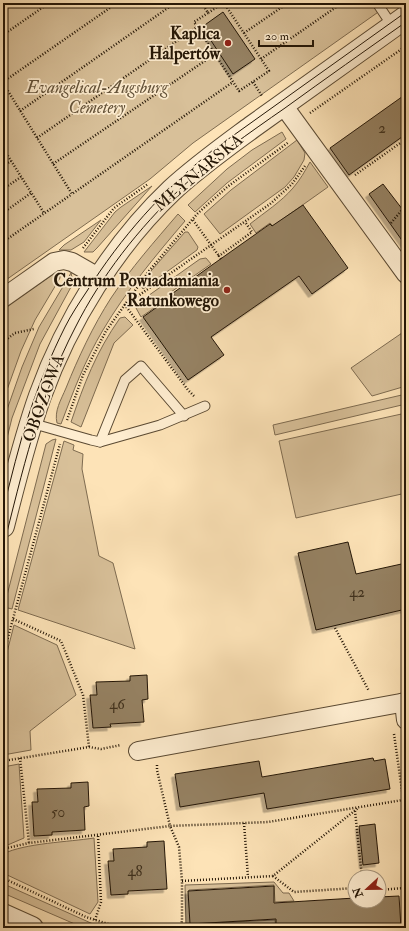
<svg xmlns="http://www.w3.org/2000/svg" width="409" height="931" viewBox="0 0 409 931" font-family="'IM FELL Double Pica',serif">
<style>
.green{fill:#d8c099;stroke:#7e6b50}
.building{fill:#958162;stroke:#241606;filter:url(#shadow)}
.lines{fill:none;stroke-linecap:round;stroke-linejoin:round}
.service-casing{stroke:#5a4932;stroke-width:11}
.minor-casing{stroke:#5a4932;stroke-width:20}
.tertiary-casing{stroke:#5a4932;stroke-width:24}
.path{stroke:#241606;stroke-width:2.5;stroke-dasharray:1 2;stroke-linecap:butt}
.service{stroke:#feedd0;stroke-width:9}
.minor{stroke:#feedd0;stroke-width:18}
.tertiary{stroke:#feedd0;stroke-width:22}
.tram{stroke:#241606;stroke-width:1}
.poi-dot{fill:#8f2418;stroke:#feedd0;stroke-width:1.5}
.labels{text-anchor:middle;stroke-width:3.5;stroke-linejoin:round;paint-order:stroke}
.number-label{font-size:15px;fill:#40311d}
.poi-label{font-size:17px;font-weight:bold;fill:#241606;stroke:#feedd0;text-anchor:end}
.park-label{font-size:17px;font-style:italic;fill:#635239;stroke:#feedd0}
.street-label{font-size:17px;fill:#241606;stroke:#feedd0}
</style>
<defs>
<filter id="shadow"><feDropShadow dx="-3.5" dy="3.5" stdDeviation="0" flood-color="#0004"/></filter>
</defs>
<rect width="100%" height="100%" fill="#fde3b7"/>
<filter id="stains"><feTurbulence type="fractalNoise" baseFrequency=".005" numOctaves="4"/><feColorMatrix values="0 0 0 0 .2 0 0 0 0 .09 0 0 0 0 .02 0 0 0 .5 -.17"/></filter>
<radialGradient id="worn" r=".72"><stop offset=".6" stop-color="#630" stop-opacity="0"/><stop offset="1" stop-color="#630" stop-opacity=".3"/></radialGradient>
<g class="green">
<polygon points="3,3 391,3 193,143 150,179 3,282"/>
<polygon points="282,132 286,139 227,183 195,212 188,205 227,169 252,150"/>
<polygon points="297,140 305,153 304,160 294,177 285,187 220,234 204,214 231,190"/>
<path d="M 310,162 L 328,187 L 273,226 L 270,223 L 256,233 L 250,224 C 265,212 281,202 293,188 C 300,180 305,171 310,162 Z"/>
<polygon points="152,186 97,248 93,252 84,252 115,212 121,207"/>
<path d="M 178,214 L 185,221 C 156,255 126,291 103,330 C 85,360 73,392 61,424 L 57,423 C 54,411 61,400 66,388 C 78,358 93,326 111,298 C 131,268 155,241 178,214 Z"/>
<polygon points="101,220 84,242 71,250 59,250 64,245"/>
<polygon points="185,232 188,232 198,247 197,250 143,289 141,286 151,271"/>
<polygon points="206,258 211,264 171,292 173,295 141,317 136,308 138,303 200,259"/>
<polygon points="59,270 60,278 35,320 21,351 3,401 3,309"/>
<polygon points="71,273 73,281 71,287 40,344 12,418 3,454 3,421 22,367 39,327"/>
<path d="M 125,317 L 133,325 L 114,343 L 81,427 L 71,422 C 84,384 96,352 120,318 Z"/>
<polygon points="402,333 406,339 406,386 372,396 351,368"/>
<polygon points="406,394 406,404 275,435 273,425"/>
<polygon points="406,413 406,493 296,518 279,441"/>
<polygon points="56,439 12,609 4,607 46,444 52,440"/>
<polygon points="64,441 74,445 73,450 83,454 82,469 99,556 113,563 135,649 18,610"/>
<polygon points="14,625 57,645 76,695 30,731 31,750 3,755 3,668"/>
<polygon points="19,764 24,838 3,847 3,767"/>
<path d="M 94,838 L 98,902 L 90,914 L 3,873 L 3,854 C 25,843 69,842 94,838 Z"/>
<polygon points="274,882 283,893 289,893 294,901 275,902 274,885 189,890 191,924 275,920 276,928 186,928 185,885"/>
<polygon points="6,885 102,928 84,928 3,893"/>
</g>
<g class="building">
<polygon points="223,12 255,59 233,74 202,27"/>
<polygon points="406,94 406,134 349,175 330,148"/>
<polygon points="383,184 406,214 406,246 369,194"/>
<polygon points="303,205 348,268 312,294 299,276 211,337 224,355 188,380 143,317 174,295 173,293 212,265 270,224 272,226"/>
<polygon points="348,542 356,574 406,563 406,609 316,630 298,553"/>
<polygon points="147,675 148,699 142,700 144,722 110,724 111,727 93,728 90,695 97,695 96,682 130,681 130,676"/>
<polygon points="373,758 374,761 385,759 390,789 267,809 264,793 180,807 175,774 259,761 262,777"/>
<polygon points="88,782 89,806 84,807 85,830 52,832 52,835 34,836 32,802 38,802 37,789 71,788 71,783"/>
<polygon points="375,824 379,863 363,865 359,826"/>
<polygon points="164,841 167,889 128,891 128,894 111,895 108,861 114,861 113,849 147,847 147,842"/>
<polygon points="274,886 274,903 355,898 355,901 379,901 379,897 399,896 401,928 276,928 276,919 190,924 188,891"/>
</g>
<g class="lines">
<defs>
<g id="service">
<polyline points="377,3 393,27"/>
<polyline points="31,423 91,440 100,442 160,425 205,406"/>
<polyline points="100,442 125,380 141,366 184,416"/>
</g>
<g id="minor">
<polyline points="283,105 406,274"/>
<polyline points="3,298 54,262 64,260 72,262 100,278"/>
<polyline points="404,702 406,720"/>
<polyline points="138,751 406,702"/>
</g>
<g id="tertiary">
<path d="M 3,526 C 14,483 25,438 40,396 C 67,321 114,245 172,190 C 197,167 225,147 252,127 C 303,90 355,54 406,17"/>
<polyline points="3,915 32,928"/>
</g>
</defs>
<use href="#service" class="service-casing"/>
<use href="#minor" class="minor-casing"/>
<use href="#tertiary" class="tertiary-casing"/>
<g class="path">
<polyline points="202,3 208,13 223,3"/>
<polyline points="208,13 194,22 239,91 269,71 224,3"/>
<polyline points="244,33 288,3"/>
<polyline points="3,35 49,3"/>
<polyline points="261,59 342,3"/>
<polyline points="3,82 117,3"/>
<polyline points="253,82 262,96"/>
<polyline points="3,83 72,194 233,82"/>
<polyline points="20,111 175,3"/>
<polyline points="310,113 406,46"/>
<polyline points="37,138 197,27"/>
<polyline points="3,148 44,213"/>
<polyline points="53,164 215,54"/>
<polyline points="3,166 11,161"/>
<polyline points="355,175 406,139"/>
<polyline points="3,189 21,177"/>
<polyline points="3,213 31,193"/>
<polyline points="193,220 219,256"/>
<polyline points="391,223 406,205"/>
<polyline points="3,242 72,194"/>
<polyline points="83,248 114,208 148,184"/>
<polyline points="221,259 219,256 252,232 245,222"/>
<polyline points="3,342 15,333 34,329"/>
<polyline points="194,396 188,390 125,305 270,204 292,184 305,166"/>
<polyline points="67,420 83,375 106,331 149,271 197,214 227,187 289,142"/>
<polyline points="13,619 61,641 83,695 89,747"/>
<polyline points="335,628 369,691"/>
<polyline points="3,656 60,444"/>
<polyline points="394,734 406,819"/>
<polyline points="20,758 29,843"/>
<polyline points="3,761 89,747 101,749 121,745"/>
<polyline points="157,765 157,770 170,826 268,822 403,800"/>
<polyline points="355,811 362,877"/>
<polyline points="244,823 248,877"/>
<polyline points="3,851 7,848 29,843 170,826 179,847 182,881 182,920 181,928"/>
<polyline points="273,876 294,892 355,888"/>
<polyline points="3,878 86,917 121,928"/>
<polyline points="182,881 273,876 358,808"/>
<polyline points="406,887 404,889 406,926"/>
<polyline points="379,890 404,888"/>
<polyline points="95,920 101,902 98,835"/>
</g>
<use href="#service" class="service"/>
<use href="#minor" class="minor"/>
<use href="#tertiary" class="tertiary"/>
<g class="tram">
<path d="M 3,510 C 11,478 19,445 29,414 C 39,384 51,355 65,327 C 71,315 79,303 87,291 C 121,237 163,190 213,150 L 406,12"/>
<path d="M 3,548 C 22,473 39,397 75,328 C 101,276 139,228 181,188 C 213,158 249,133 285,108 C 325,79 366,50 406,22"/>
</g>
</g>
<g class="poi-dot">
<circle cx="228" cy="43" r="4"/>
<circle cx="227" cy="290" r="4"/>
</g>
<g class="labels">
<g class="number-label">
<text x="382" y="133">2</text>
<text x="357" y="597">42</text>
<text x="117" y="709">46</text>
<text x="58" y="817">50</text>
<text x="135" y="876">48</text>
</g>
<g class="poi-label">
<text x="220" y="39">Kaplica<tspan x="220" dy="20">Halpertów</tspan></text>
<text x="219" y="286">Centrum Powiadamiania<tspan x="219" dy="20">Ratunkowego</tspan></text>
</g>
<g class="park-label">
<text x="97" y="93">Evangelical-Augsburg<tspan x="97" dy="20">Cemetery</tspan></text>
</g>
<g class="street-label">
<text transform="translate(198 172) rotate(-40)" y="6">MŁYNARSKA</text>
<text transform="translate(43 398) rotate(-70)" y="6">OBOZOWA</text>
</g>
</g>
<rect width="409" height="931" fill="none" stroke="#fde3b7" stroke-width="16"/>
<rect x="4" y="4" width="401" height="923" fill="none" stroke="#241606" stroke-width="2"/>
<rect x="8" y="8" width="393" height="915" fill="none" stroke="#241606"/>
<g transform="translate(367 889) rotate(248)"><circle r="19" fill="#feedd0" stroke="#a7977f"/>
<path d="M0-3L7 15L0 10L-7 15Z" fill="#8f2418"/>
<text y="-6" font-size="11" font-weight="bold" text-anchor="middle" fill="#241606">N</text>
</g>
<path d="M259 40v6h54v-6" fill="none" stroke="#241606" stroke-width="2"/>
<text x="265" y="40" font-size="12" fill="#241606" stroke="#feedd0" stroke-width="3" paint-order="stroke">20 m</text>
<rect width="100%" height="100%" filter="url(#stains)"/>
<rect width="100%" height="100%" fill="url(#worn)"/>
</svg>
